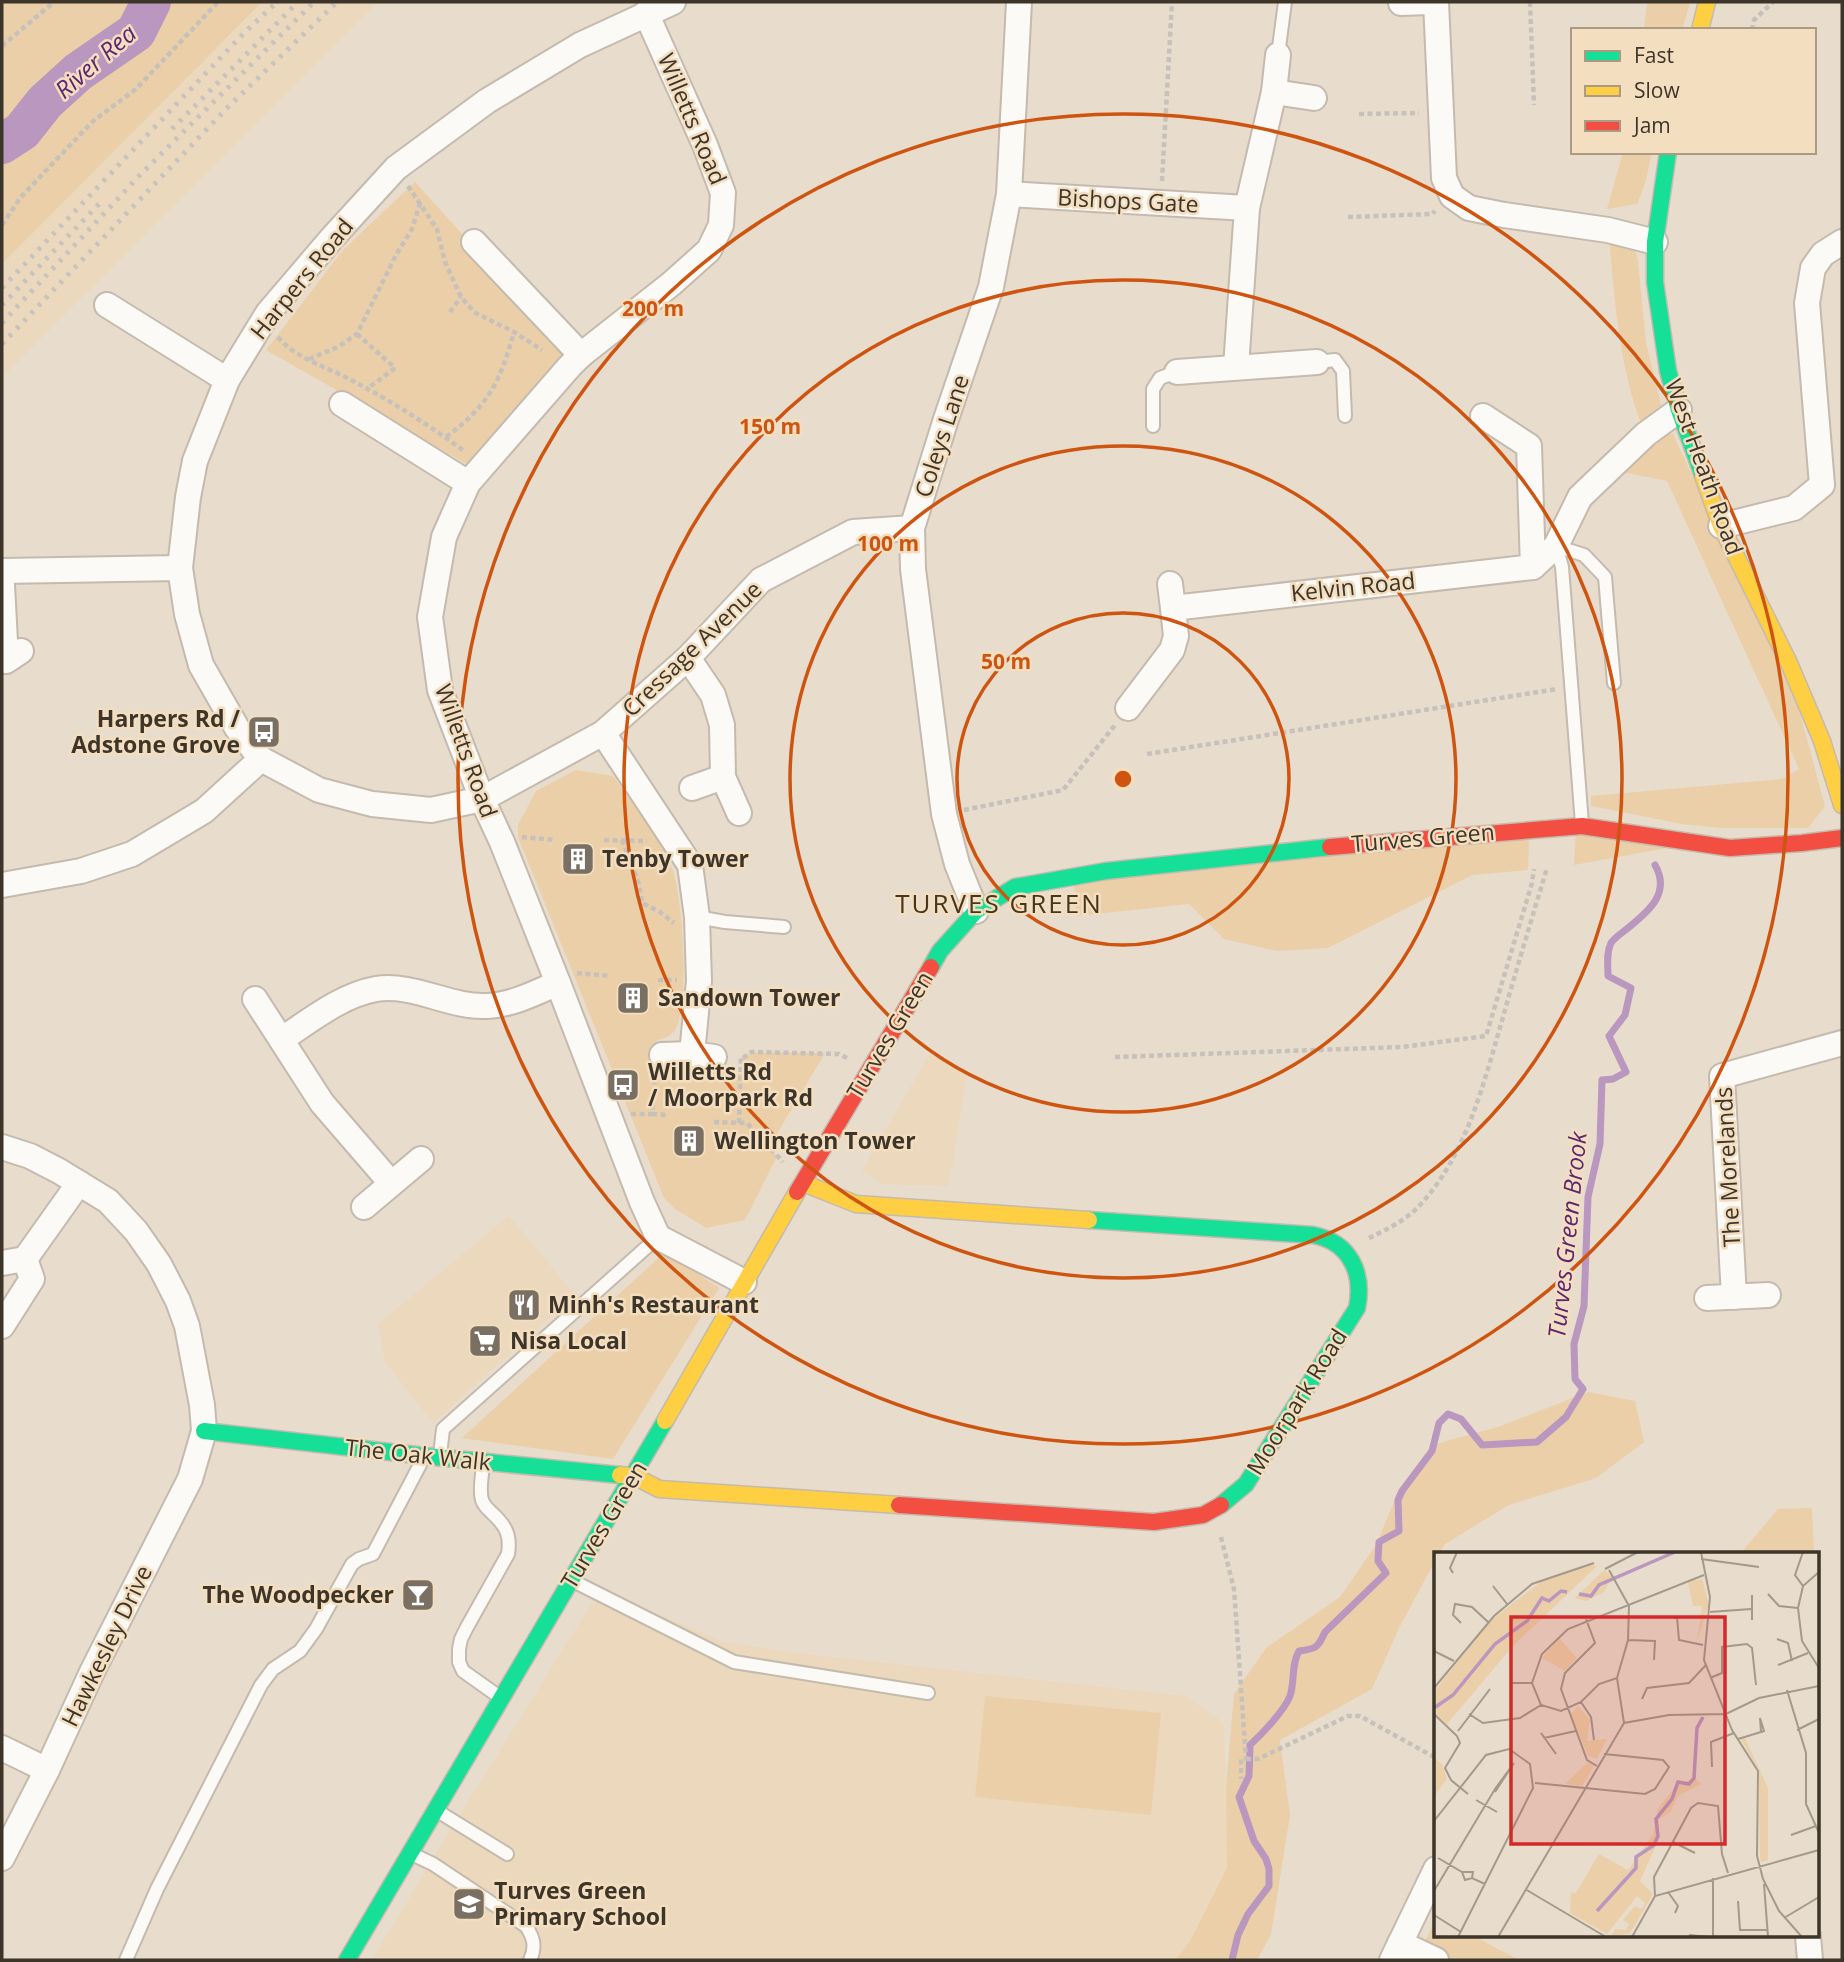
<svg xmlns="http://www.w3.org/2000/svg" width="1844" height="1962" viewBox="0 0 1844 1962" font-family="'Open Sans',sans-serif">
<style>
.built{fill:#ecd8bc}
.green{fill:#eacfa8}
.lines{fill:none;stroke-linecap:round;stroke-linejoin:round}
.stream{stroke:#b997bf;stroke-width:7}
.river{stroke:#b997bf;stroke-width:40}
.lane-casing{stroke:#c4baae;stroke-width:16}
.street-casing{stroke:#c4baae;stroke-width:28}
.fast-casing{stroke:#c4baae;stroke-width:19}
.slow-casing{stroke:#c4baae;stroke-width:19}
.jam-casing{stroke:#c4baae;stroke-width:19}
.path{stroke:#c6c1bb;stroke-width:4.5;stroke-dasharray:5 3.5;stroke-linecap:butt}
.lane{stroke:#fcfaf7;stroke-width:12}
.street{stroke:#fcfaf7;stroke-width:24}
.fast{stroke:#16e098;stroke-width:16}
.slow{stroke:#ffcf43;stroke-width:16}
.jam{stroke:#f24e42;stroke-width:16}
.rail{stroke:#c7c3bf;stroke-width:5;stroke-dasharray:3.5 7;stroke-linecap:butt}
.ring{fill:none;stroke:#ce5410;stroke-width:3.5}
.labels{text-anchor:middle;stroke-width:5;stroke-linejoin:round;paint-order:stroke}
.street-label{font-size:23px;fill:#3d3529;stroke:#f4dec0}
.poi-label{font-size:23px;font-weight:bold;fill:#3d3529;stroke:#f4dec0;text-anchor:start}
.water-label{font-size:24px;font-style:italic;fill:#5d2673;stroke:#f4dec0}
.quarter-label{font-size:26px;letter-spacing:2px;fill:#47361c;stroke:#f4dec0}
.inset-river{fill:none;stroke:#b997bf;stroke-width:3.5}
.inset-road{fill:none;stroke:#a4998b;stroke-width:2}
.view{fill:#d62828;fill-opacity:0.15;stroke:#d62828;stroke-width:3.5}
.inset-edge{fill:none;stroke:#3d3529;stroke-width:3.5}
.centre{fill:#ce5410;stroke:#f4dec0;stroke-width:3.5}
.ring-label{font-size:21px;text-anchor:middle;font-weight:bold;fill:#ce5410;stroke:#f4dec0;stroke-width:5;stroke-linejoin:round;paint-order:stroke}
</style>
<rect width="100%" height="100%" fill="#e8dccc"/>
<g class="built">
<polygon points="262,2 378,2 2,377 2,264"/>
<polygon points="932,1050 967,1075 949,1186 882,1184 862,1171"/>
<polygon points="509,1216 575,1295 433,1423 385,1362 378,1324"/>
<polygon points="600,1590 724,1642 797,1653 1185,1696 1224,1723 1227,1868 1190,1941 1176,1960 372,1960 440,1847"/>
</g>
<g class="green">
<polygon points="2,2 262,2 2,264"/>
<polygon points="1647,2 1690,2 1682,30 1644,30"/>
<polygon points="1623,152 1652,152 1645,184 1637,204 1607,209"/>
<polygon points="415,182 568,351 467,464 266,350 343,250"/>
<path d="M 1609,239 C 1627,243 1635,242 1638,262 L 1646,343 L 1662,409 L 1642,426 C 1619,366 1615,302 1609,239 Z"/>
<polygon points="1666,433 1673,434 1796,699 1825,806 1808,828 1721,828 1682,824 1591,806 1591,796 1782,779 1799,769 1667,481 1622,472"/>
<path d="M 576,770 L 613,776 C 633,805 657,833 671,866 C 683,892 690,1006 675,1030 C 670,1037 665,1038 657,1040 L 656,1065 L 741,1074 L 743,1058 L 751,1052 L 825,1053 L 769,1147 L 777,1156 L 745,1220 L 706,1228 L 675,1209 L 664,1198 L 518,837 L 518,825 L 536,791 Z"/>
<polygon points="1576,831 1683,845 1574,865"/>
<polygon points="1529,837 1528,870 1472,875 1328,948 1276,951 1224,939 1189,904 1076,916 1074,882"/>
<polygon points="665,1252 719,1288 613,1459 462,1438"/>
<polygon points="1588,1392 1635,1401 1644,1442 1596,1478 1509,1505 1445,1544 1439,1554 1436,1554 1436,1559 1399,1628 1372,1689 1280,1740 1290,1815 1271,1934 1257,1960 1176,1960 1190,1941 1227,1868 1226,1787 1234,1694 1266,1648 1340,1597 1376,1545 1399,1490 1432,1445 1498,1427"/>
<polygon points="1812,1508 1814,1554 1740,1554 1778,1509"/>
<polygon points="985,1696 1161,1713 1151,1815 975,1797"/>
<polygon points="1436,1919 1436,1936 1480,1936 1481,1940 1519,1960 1416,1960"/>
</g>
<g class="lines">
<path class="stream" d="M 1232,1960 L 1238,1935 L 1248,1914 L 1269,1886 L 1269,1869 L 1266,1859 L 1254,1841 L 1239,1797 L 1249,1776 L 1250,1745 C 1262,1734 1284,1711 1290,1696 C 1295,1681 1291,1665 1299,1651 C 1316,1649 1318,1648 1325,1632 L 1386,1573 L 1378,1561 L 1379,1542 L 1399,1531 L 1398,1500 L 1402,1491 L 1432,1451 L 1439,1423 L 1448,1414 L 1461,1419 L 1482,1445 L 1537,1442 L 1566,1417 L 1583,1389 L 1575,1379 L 1574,1344 L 1584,1306 L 1588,1197 L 1600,1144 L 1602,1080 L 1613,1079 L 1626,1072 L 1609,1036 L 1625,1015 L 1631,988 L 1608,976 C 1608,965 1606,953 1611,943 C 1615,937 1622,933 1628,928 C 1649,911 1671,893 1655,865"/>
<polyline class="river" points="2,144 22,131 45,102 78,72 136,32 151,2"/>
<defs>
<g id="lane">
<polyline points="1278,55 1285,2"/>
<polyline points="1317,362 1335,360 1343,371 1345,416"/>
<polyline points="1153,426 1153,389 1160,378 1177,372"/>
<polyline points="1556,546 1562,567 1582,824"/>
<polyline points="1556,546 1584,555 1605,577 1614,683"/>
<polyline points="697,917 725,922 784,927"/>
<polyline points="440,1455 443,1429 658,1237"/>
<path d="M 483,1465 C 482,1476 479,1490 482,1500 C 484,1506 488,1509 492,1513 C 506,1526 511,1535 508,1554 L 467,1627 L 461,1639 L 459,1649 L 459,1662 L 463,1671 L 501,1698"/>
<polyline points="575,1582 734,1662 928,1693"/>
<polyline points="439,1812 507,1854"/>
<path d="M 414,1855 L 433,1864 L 526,1926 C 534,1938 536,1947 530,1960"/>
<polyline points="126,1960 157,1889 261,1685 273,1669 300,1651 316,1629 352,1564 359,1559 373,1554 423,1459"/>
</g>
<g id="street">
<polyline points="673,2 580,45 487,101 396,168 332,238 268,313 227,380 195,461 188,497 180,568 187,614 201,665 237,728 261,759 319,790 372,804 431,810 482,799 603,733 688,658 761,580 853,532 912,528"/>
<polyline points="1436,2 1444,178 1452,196 1469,208 1504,215 1608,230 1655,242"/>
<polyline points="1401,3 1430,2"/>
<polyline points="646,13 705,145 723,193 721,225 709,250 671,284 581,355 569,367 468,483 444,537 430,617 440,690 482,799 502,842 558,983 642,1202 658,1237 744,1282"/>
<polyline points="1274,92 1314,98"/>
<polyline points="1009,194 1247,208 1236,367"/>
<polyline points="1247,208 1274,92 1278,55"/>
<polyline points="474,242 581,355"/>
<polyline points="107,305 227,380"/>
<polyline points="1177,372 1317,362"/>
<polyline points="342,404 468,483"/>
<polyline points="1483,416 1529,446 1533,567"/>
<polyline points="1721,526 1794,508 1822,485 1807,303 1813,268 1823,254 1842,242"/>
<polyline points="2,571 180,568"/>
<polyline points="1170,584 1173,608"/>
<polyline points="2,585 6,661 21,651"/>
<polyline points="688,658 713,695 722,725 723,777 739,813"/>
<polyline points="1128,708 1172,650 1176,636 1173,608 1533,567 1556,546 1580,497 1646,434 1679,410"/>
<polyline points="603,733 690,865 697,917 699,981 692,1054 714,1057"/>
<polyline points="692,788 723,777"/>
<polyline points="2,885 81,871 132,854 204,811 261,759"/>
<polyline points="976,911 957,864 944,814 913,569 912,528 946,419 991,287 1009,194 1019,2"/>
<polyline points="255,999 322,1103 391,1183"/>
<path d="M 282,1039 C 311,1020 342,995 376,989 C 414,983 450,1008 487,1006 C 512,1005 535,993 558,983"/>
<polyline points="662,1055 692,1054"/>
<polyline points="2,1147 30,1156 59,1171 108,1201 136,1231 159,1264 178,1301 187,1326 202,1405 204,1431 190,1479 92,1672 47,1770 2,1858"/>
<polyline points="364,1207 421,1159"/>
<polyline points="25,1259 79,1183"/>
<polyline points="2,1263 25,1259 32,1279 2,1326"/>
<polyline points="1734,1297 1722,1076 1842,1043"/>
<polyline points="1707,1298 1768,1295"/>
<polyline points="2,1748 47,1770"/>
<polyline points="1808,1936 1810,1960"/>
<polyline points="1400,1943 1436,1960"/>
<polyline points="1392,1960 1436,1869"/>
</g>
<g id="fast">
<polyline points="1668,152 1655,242 1655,282 1668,371 1679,410 1703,476"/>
<polyline points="931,967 940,951 976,911 1015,887 1106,871 1330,847"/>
<path d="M 1089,1220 L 1313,1235 C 1350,1242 1364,1273 1357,1308 L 1246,1484 L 1221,1505"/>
<polyline points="204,1431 425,1456 620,1475"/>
<polyline points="347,1960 665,1421"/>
</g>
<g id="slow">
<polyline points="1700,30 1707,2"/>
<polyline points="1703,476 1721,526 1789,663 1822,741 1842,805"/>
<polyline points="803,1183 856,1204 1089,1220"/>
<polyline points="665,1421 797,1192"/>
<polyline points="620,1475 634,1476 659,1489 899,1505"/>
</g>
<g id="jam">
<polyline points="1330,847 1582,826 1730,848 1802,843 1842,838"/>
<polyline points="797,1192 931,967"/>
<polyline points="899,1505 1154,1522 1203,1515 1221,1505"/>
</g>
</defs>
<use href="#lane" class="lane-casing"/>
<use href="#street" class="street-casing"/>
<use href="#fast" class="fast-casing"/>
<use href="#slow" class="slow-casing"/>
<use href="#jam" class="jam-casing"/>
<g class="path">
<polyline points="1530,2 1534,105"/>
<polyline points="1752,30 1754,20 1773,2"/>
<polyline points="2,46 54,2"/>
<polyline points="1359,114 1419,113"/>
<polyline points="1162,181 1172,2"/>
<polyline points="408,186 437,229 445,262 461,297 474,312 514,332 542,350"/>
<polyline points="1348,217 1432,214 1435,211"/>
<polyline points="2,225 21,197 92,122 136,89 218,2"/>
<polyline points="450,312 461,297"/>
<polyline points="357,334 395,368 367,389"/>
<path d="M 278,337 C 296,359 328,367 353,381 C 391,401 429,425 464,451"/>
<polyline points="309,359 338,347 357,334 396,255 412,229 420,203"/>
<path d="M 446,437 C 489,405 500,382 514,332"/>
<polyline points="1147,754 1557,689"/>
<polyline points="964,810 1063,790 1115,725"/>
<polyline points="522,837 555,840"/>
<polyline points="604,840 647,841"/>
<polyline points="622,840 639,884 642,903 660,912 674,923"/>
<polyline points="577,973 611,976"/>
<polyline points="658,980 677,980"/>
<polyline points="1115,1057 1402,1047 1486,1036 1532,883 1534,869"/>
<polyline points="743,1058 751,1052 839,1054 847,1058"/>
<polyline points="631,1114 652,1114 655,1075"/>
<polyline points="652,1114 667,1115"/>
<polyline points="714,1122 747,1123 783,1162"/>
<polyline points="739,1123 741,1058"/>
<path d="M 1369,1238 C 1386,1230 1406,1220 1419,1206 C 1467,1155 1484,1082 1503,1017 C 1517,967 1532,918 1547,868"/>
<polyline points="1221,1537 1234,1589 1246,1759 1241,1759 1241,1779"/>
<polyline points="1246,1759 1258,1759 1348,1716 1360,1716 1436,1758"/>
</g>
<use href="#lane" class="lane"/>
<use href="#street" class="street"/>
<use href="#fast" class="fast"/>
<use href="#slow" class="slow"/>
<use href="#jam" class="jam"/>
<g class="rail">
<polyline points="172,129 298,2"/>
<polyline points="2,288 244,33 277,2"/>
<polyline points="2,305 99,204"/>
<polyline points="2,323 139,176 314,2"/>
<polyline points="2,344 228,107 337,2"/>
</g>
</g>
<g class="ring">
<circle cx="1123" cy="779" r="166"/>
<circle cx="1123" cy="779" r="333"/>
<circle cx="1123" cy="779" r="499"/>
<circle cx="1123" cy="779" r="665"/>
</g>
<defs>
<symbol id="bus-square" viewBox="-11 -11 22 22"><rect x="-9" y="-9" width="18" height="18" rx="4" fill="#796f62" stroke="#f4dec0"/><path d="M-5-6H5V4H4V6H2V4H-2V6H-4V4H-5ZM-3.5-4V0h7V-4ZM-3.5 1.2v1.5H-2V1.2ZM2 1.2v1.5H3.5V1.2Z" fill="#fff"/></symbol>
<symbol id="building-square" viewBox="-11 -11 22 22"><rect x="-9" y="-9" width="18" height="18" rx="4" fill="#796f62" stroke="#f4dec0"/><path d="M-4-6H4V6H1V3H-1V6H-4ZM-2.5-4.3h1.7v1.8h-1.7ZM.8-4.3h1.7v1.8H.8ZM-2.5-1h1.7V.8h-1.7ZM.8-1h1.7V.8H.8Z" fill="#fff"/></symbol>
<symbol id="restaurant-square" viewBox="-11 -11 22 22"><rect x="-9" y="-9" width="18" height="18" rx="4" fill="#796f62" stroke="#f4dec0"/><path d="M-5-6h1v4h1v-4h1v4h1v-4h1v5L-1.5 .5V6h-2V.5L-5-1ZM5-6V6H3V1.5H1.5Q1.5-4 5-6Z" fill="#fff"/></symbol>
<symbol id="supermarket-square" viewBox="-11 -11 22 22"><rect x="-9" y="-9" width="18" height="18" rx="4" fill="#796f62" stroke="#f4dec0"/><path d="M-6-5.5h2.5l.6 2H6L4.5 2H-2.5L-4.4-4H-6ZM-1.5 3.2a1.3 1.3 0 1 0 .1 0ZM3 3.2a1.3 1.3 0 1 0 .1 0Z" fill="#fff"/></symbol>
<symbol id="bar-square" viewBox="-11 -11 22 22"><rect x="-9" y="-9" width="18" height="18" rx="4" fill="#796f62" stroke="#f4dec0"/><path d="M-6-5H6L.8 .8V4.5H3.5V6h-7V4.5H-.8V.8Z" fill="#fff"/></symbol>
<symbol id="school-square" viewBox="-11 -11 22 22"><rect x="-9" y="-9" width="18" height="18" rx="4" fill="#796f62" stroke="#f4dec0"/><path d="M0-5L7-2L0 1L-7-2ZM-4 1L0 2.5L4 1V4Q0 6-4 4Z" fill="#fff"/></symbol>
</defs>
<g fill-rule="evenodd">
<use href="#bus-square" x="245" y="713" width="38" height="38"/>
<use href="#building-square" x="559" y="840" width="38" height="38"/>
<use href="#building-square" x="614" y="979" width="38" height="38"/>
<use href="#bus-square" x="604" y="1066" width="38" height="38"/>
<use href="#building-square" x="670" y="1122" width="38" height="38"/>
<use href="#restaurant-square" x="505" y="1286" width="38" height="38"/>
<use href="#supermarket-square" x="466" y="1322" width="38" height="38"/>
<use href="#bar-square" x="399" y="1576" width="38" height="38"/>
<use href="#school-square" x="450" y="1885" width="38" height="38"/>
</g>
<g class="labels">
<g class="street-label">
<text transform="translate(692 119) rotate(67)" y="8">Willetts Road</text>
<text transform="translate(1128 201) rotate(3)" y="8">Bishops Gate</text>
<text transform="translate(302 279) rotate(-51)" y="8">Harpers Road</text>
<text transform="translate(942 436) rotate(-72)" y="8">Coleys Lane</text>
<text transform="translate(1704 467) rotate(70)" y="8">West Heath Road</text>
<text transform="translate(1353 587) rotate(-6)" y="8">Kelvin Road</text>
<text transform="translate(692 649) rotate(-44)" y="8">Cressage Avenue</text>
<text transform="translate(466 751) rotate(70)" y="8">Willetts Road</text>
<text transform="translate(1423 838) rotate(-5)" y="8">Turves Green</text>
<text transform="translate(890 1035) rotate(-59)" y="8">Turves Green</text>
<text transform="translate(1728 1167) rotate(-93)" y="8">The Morelands</text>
<text transform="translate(1297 1402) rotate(-58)" y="8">Moorpark Road</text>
<text transform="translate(418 1455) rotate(6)" y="8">The Oak Walk</text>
<text transform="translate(604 1525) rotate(-59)" y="8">Turves Green</text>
<text transform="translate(107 1646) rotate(-64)" y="8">Hawkesley Drive</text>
</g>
<g class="poi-label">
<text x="240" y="727" text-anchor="end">Harpers Rd /<tspan x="240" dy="26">Adstone Grove</tspan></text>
<text x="602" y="867">Tenby Tower</text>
<text x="658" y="1006">Sandown Tower</text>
<text x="648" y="1080">Willetts Rd<tspan x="648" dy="26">/ Moorpark Rd</tspan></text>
<text x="714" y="1149">Wellington Tower</text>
<text x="548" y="1313">Minh's Restaurant</text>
<text x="510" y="1349">Nisa Local</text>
<text x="394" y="1603" text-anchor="end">The Woodpecker</text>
<text x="494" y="1899">Turves Green<tspan x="494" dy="26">Primary School</tspan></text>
</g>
<g class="water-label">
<text transform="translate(96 62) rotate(-41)" y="8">River Rea</text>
<text transform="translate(1568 1235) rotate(-84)" y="8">Turves Green Brook</text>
</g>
<g class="quarter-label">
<text x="999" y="913">TURVES GREEN</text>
</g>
</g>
<g transform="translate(1434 1552)">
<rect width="385" height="385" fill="#e8dccc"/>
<path d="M 158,12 L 162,15 L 78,95 L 13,172 L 3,163 L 0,140 L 56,69 L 112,26 ZM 170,18 L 178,25 L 170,40 L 152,49 L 141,46 ZM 268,27 L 275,53 L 263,89 L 268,54 L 259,54 L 254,30 ZM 125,86 L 143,106 L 131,119 L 108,106 ZM 144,154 L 156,168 L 153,189 L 173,187 L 163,207 L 154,204 L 137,162 ZM 311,186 L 334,236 L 334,309 L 327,310 L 326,304 L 325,219 L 307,187 ZM 0,206 L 8,212 L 13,227 L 0,244 ZM 154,210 L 160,214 L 148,234 L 131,232 ZM 261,226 L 267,232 L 244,244 L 236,261 L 225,267 L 224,289 L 206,329 L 219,342 L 196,381 L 177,385 L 181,377 L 192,378 L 195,372 L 189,368 L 201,354 L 208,357 L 211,351 L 203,344 L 173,382 L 136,361 L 137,340 L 142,341 L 165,302 L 194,318 L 219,282 L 224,256 L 243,233 Z" fill="#eacfa8"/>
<path class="inset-river" d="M 145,42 L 157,44 L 165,33 L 241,0M 0,156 L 19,143 L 61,92 L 93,69 L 108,46 L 115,49 L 127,39 L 133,40M 163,359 L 202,316 L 202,305 L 220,293 L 224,284 L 222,267 L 238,247 L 244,230 L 255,232 L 260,226 L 263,176 L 269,165"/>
<path class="inset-road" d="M 267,0 L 276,45 L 270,108 L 298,178 L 324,219 L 323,304 L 329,327 L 345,359 L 368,385M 267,7 L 325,15M 171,17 L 204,0M 175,18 L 195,54 L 194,88 L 183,126 L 190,171M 385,20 L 369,34 L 364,56 L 368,89 L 385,116M 19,21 L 16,16 L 23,0 L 49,0M 59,34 L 73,52M 369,34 L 361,23 L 369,0M 334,42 L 345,54 L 364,56M 318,43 L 318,68M 276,60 L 317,57M 239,66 L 243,65 L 245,88 L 269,93M 152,67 L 161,91 L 131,121 L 127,137 L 153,208 L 163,214M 27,71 L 19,63 L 21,52 L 38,55 L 54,70M 343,87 L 354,91 L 358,109M 194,88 L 221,89 L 220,108M 0,99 L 20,109M 344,113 L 374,101M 183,126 L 165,132 L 147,150 L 127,159 L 107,153 L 98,131 L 108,102 L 134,77 L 270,23M 276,126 L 288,121 L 288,95 L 313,92 L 318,96 L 322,133M 77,127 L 77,131 L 98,131M 0,136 L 60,64 L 98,32 L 160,11M 353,138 L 372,201 L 372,252 L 385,281M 208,147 L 213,136 L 255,131 L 272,113M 147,150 L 157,165 L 160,188M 0,162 L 23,184 L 26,191 L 11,216 L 17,228 L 34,242M 35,162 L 49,171 L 86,166 L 107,153M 363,178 L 385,167M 24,179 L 56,137M 107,181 L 122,202M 110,186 L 142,179M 304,187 L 327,180 L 326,166 L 330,179 L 327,180M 278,215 L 277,190 L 300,181M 101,231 L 211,242 L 221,237 L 235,215 L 229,208 L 170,202M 42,248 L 63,260M 0,269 L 52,203 L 75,197 L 96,212 L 99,236 L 24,385M 357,283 L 382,274M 239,290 L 261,301M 4,306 L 28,320M 38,326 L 39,320 L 28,320 L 31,328 L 38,326 L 51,332M 279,326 L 279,385M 330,332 L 334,385M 91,337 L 172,385M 0,339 L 61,237 L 80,211 L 61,240M 234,340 L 244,354 L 241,361M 221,344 L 220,325 L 257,256 L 264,251 L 284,254 L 288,302 L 294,321M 304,349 L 306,378 L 334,378M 0,363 L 27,380M 350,366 L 385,345M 255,383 L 276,385M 64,385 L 190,171 L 235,163 L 292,162 L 325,146 L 385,134M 198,385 L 221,344 L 385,298"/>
<path class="view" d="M 77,65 L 291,65 L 291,292 L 77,292 Z"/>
<rect width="385" height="385" class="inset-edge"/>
</g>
<circle cx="1123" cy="779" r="10" class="centre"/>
<g class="ring-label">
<text x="653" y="316">200 m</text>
<text x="770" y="434">150 m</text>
<text x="888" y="551">100 m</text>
<text x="1006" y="669">50 m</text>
</g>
<rect width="1844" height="1962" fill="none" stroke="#3d3529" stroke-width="7"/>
<rect x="1571" y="28" width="245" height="126" fill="#f4dec0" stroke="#ab9a84" stroke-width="2"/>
<rect x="1585" y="51" width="35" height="10" fill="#16e098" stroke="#ab9a84" stroke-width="2"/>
<text x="1634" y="63" font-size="21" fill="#3d3529">Fast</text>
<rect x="1585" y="86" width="35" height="10" fill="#ffcf43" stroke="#ab9a84" stroke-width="2"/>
<text x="1634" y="98" font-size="21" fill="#3d3529">Slow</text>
<rect x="1585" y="121" width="35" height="10" fill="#f24e42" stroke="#ab9a84" stroke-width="2"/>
<text x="1634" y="133" font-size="21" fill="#3d3529">Jam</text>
</svg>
